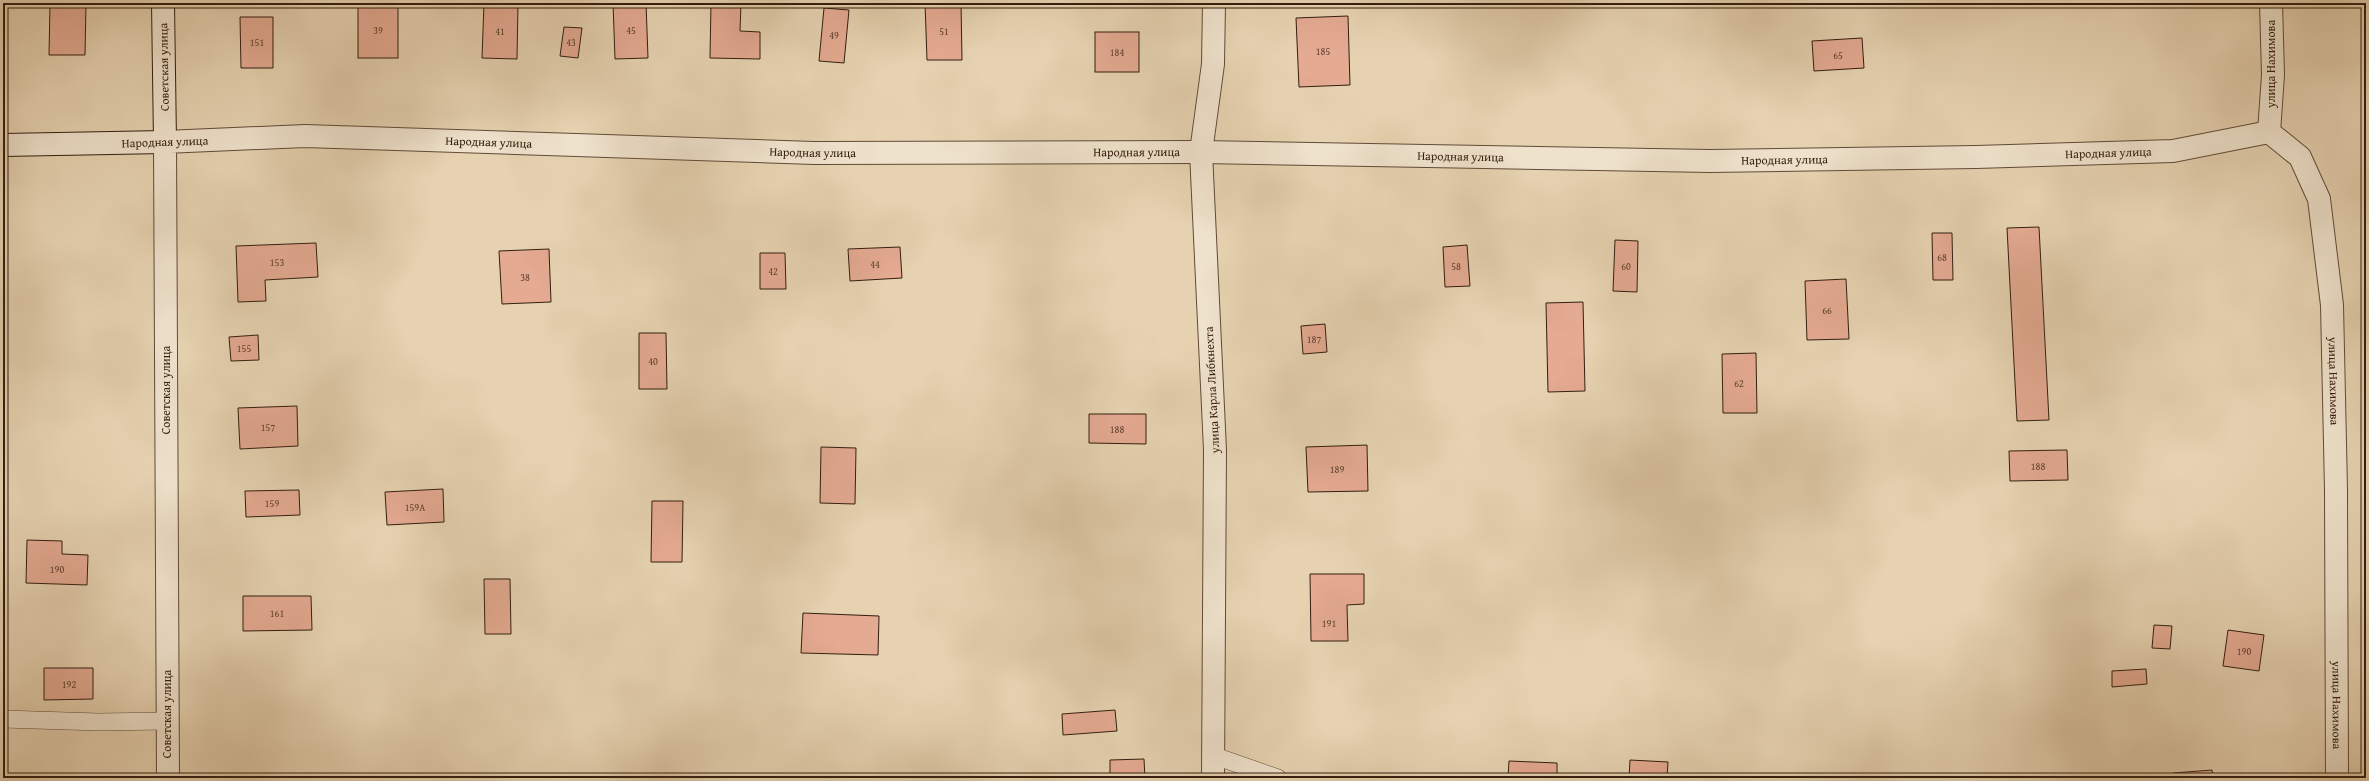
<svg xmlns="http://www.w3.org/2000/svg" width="2369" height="781" viewBox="0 0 2369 781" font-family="'Gentium Book Plus',serif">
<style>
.building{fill:#e4aa92;stroke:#331e0e}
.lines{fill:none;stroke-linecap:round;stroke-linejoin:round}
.lane-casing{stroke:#604b37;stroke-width:18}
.street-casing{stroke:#604b37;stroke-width:24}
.secondary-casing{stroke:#331e0e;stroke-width:24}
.lane{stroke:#efe2cc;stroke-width:17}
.street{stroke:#efe2cc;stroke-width:22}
.secondary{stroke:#efe2cc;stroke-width:22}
.labels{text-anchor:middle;stroke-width:3.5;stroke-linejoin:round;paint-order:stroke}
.number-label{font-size:10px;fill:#5f412f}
.street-label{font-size:12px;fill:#331e0e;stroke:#efe2cc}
</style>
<rect width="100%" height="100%" fill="#e6d2b1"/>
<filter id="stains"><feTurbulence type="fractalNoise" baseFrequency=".005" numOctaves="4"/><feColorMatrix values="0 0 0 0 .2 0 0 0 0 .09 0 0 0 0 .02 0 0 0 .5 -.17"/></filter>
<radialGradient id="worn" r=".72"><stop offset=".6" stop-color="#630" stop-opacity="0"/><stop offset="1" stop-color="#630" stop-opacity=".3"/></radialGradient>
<g class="building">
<polygon points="50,3 86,3 85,55 49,55"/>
<rect x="358" y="3" width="40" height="55"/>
<polygon points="484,3 518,3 517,59 482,58"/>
<polygon points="613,3 646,3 648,58 615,59"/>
<polygon points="711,3 741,3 740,31 760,32 760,59 710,58"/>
<polygon points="925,3 961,3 962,60 927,60"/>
<polygon points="824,8 849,10 844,63 819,61"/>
<polygon points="1348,16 1350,85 1299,87 1296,18"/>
<polygon points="240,17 273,17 273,68 241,68"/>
<polygon points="564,27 582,28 578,58 560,56"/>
<rect x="1095" y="32" width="44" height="40"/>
<polygon points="1862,38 1864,68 1814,71 1812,41"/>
<polygon points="2039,227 2049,420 2017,421 2007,228"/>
<polygon points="1932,233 1952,233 1953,280 1933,280"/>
<polygon points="1615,240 1638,241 1637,292 1613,291"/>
<polygon points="316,243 318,277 265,280 266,301 238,302 236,246"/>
<polygon points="1467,245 1470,286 1445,287 1443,247"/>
<polygon points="900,247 902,278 850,281 848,249"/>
<polygon points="549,249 551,302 502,304 499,251"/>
<polygon points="760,253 785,253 786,289 760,289"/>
<polygon points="1846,279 1849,339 1807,340 1805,281"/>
<polygon points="1583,302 1585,391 1548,392 1546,303"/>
<polygon points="1325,324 1327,352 1303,354 1301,326"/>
<polygon points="639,333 666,333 667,389 639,389"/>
<polygon points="258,335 259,360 231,361 229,337"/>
<polygon points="1756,353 1757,413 1723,413 1722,354"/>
<polygon points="297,406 298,446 240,449 238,408"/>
<polygon points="1089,414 1146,414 1146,444 1089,443"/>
<polygon points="1367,445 1368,491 1308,492 1306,447"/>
<polygon points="821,447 856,448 855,504 820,503"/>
<polygon points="2067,450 2068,480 2010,481 2009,451"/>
<polygon points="443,489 444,522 387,525 385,492"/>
<polygon points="299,490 300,515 246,517 245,491"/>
<polygon points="652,501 683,501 682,562 651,562"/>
<polygon points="27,540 62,541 62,554 88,555 87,585 26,583"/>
<polygon points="1310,574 1364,574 1364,604 1347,605 1348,641 1311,641"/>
<polygon points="484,579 510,579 511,634 485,634"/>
<polygon points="243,596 311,596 312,630 243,631"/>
<polygon points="803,613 879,616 878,655 801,653"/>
<polygon points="2154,625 2172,626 2170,649 2152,648"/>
<polygon points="2228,630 2264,635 2259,671 2223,666"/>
<polygon points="44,668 93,668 93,699 44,700"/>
<polygon points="2146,669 2147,684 2112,687 2112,671"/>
<polygon points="1115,710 1117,731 1063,735 1062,714"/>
<polygon points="1144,759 1145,778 1110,778 1110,760"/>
<polygon points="1630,760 1668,762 1667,778 1629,778"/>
<polygon points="1509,761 1557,763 1557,778 1508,778"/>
<polygon points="2212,770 2213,778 2174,778 2173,773"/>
</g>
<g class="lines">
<defs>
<g id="lane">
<polyline points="3,719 99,722 167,721"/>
<polyline points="1212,755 1278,778"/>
</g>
<g id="street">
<path id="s1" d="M 2271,3 L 2273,75 L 2269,132 L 2300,157 L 2319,199 L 2332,305 L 2336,490 L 2337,778"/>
<path id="s2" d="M 168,778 L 165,142 L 305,136 L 814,153 L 1201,152 L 1710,161 L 1976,157 L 2173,151 L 2269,132"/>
<polyline points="1213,778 1215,450 1201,152 1213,64 1214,3"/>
</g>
<polyline id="secondary" points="3,145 165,142 163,3"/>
</defs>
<use href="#lane" class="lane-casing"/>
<use href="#street" class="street-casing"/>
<use href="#secondary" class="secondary-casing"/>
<use href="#lane" class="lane"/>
<use href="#street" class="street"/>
<use href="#secondary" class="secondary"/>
</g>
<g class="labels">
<g class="number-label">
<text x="378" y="34">39</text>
<text x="631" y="34">45</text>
<text x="500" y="35">41</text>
<text x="944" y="35">51</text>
<text x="834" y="39">49</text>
<text x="257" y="46">151</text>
<text x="571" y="46">43</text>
<text x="1323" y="55">185</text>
<text x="1117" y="56">184</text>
<text x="1838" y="59">65</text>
<text x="1942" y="261">68</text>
<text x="277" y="266">153</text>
<text x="875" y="268">44</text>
<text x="1456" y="270">58</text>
<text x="1626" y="270">60</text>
<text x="773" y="275">42</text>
<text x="525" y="281">38</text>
<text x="1827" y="314">66</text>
<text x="1314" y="343">187</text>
<text x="244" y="352">155</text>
<text x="653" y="365">40</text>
<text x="1739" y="387">62</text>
<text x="268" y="431">157</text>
<text x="1117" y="433">188</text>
<text x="2038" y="470">188</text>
<text x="1337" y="473">189</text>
<text x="272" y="507">159</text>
<text x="415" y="511">159А</text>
<text x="57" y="573">190</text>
<text x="277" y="617">161</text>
<text x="1329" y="627">191</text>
<text x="2244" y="655">190</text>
<text x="69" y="688">192</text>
</g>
<g class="street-label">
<text transform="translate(2271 64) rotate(-90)" y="4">улица Нахимова</text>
<text transform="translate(164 67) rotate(-91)" y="4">Советская улица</text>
<text transform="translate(165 142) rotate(-2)" y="4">Народная улица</text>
<text dy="4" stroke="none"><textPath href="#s2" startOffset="960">Народная улица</textPath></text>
<text dy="4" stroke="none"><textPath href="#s2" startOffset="1284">Народная улица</textPath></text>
<text dy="4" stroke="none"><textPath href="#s2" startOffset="1608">Народная улица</textPath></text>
<text dy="4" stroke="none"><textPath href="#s2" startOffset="2580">Народная улица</textPath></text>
<text dy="4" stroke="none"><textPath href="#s2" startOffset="1932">Народная улица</textPath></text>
<text dy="4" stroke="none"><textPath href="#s2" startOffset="2256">Народная улица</textPath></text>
<text dy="4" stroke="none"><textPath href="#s1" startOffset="398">улица Нахимова</textPath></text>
<text transform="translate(166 390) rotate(-90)" y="4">Советская улица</text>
<text transform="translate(1212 390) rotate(-93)" y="4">улица Карла Либкнехта</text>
<text dy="4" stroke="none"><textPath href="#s1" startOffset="722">улица Нахимова</textPath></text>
<text transform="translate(167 714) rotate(-90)" y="4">Советская улица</text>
</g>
</g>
<rect width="2369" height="781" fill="none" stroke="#e6d2b1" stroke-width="16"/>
<rect x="4" y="4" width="2361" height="773" fill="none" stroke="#331e0e" stroke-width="2"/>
<rect x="8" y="8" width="2353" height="765" fill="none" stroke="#331e0e"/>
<rect width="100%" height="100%" filter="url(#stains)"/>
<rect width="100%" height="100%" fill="url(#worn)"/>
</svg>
